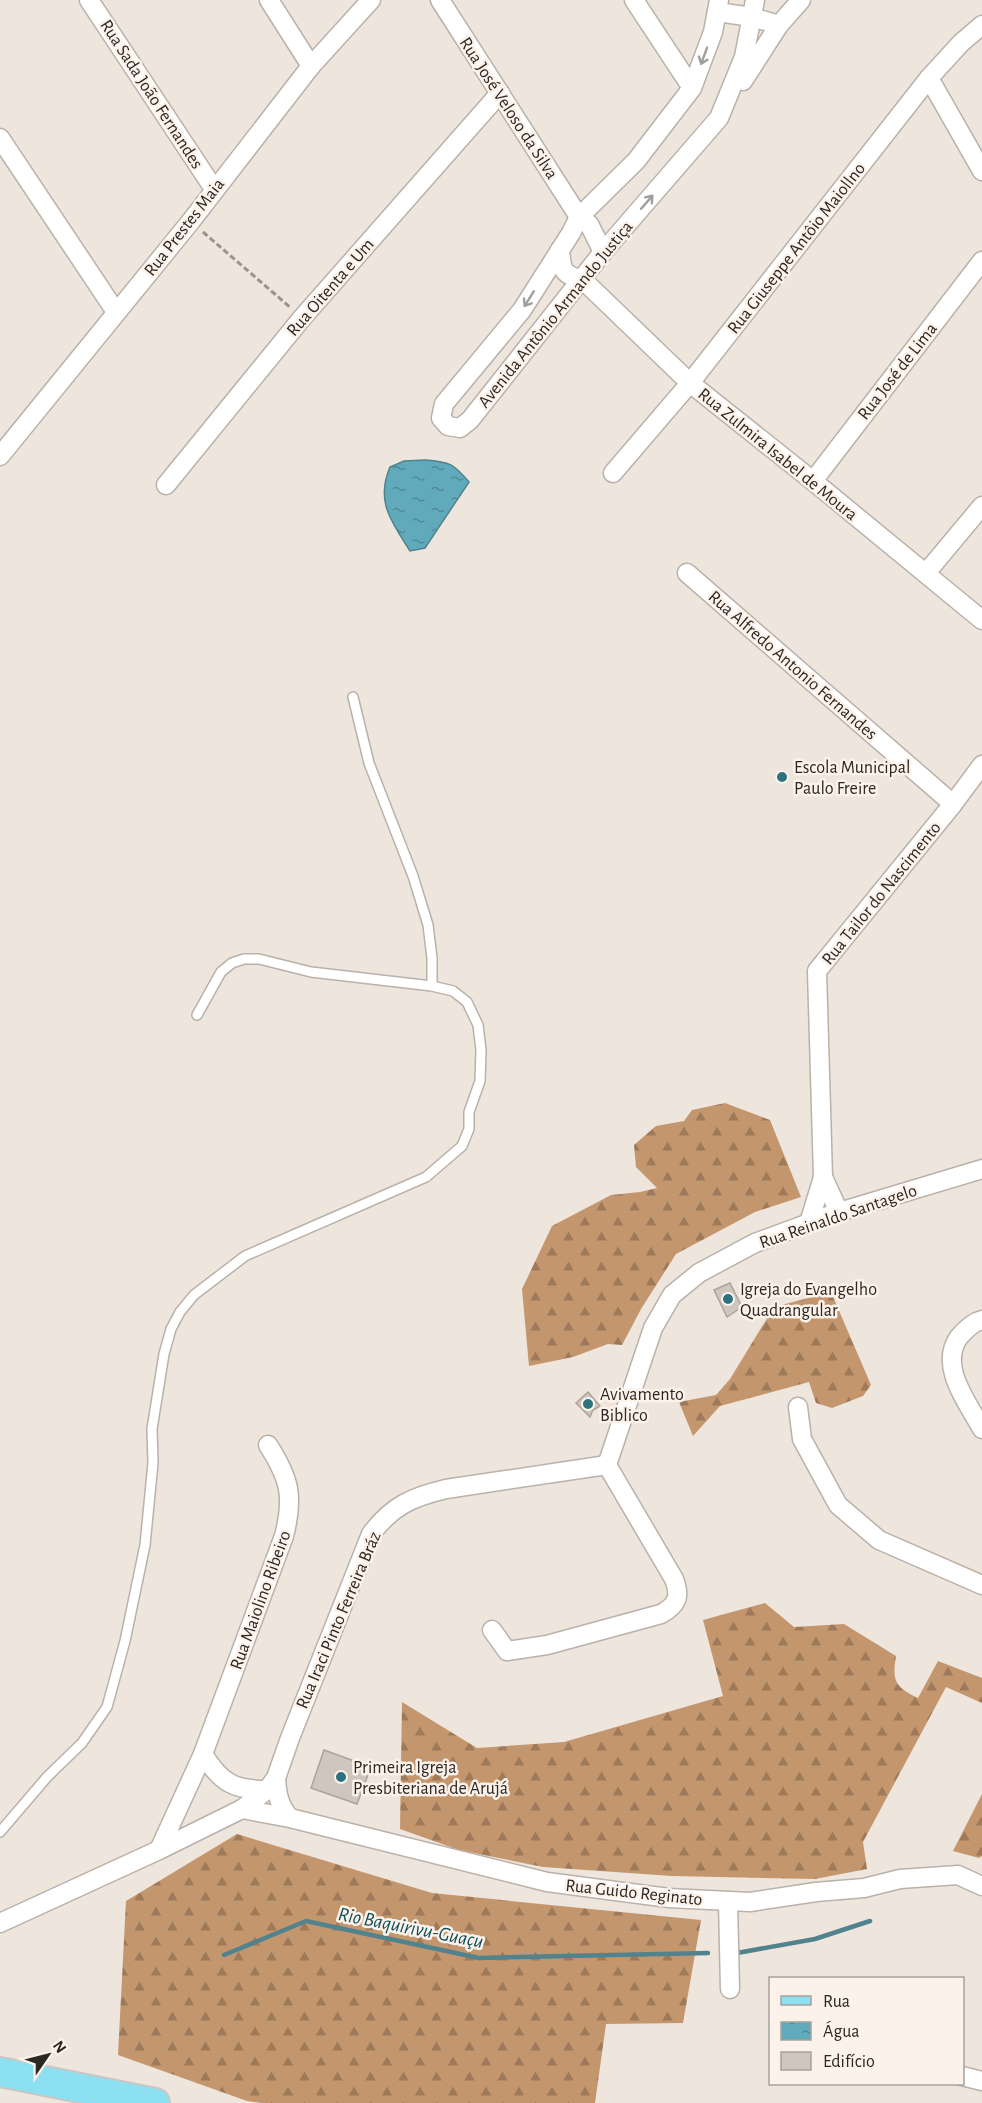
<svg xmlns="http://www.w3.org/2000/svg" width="982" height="2103" viewBox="0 0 982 2103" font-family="'Alegreya Sans',sans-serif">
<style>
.forest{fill:url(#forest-firs)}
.water{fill:url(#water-ripples);stroke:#50838e;stroke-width:1.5}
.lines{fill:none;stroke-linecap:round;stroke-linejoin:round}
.stream{stroke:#50838e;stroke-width:4.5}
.building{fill:#cfc6be;stroke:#aca39b;stroke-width:1.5}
.lane-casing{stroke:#bab1a9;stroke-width:12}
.street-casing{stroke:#bab1a9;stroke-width:21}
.primary-casing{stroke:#c8c7c6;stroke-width:32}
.path{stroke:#9b948e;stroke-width:3;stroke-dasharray:6 3;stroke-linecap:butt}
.lane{stroke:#fff;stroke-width:9}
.street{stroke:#fff;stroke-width:18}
.primary{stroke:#8ce0f2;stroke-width:28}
.oneway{stroke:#a09e9c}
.poi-dot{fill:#2d7281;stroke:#fcf2ea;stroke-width:2}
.labels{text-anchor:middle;stroke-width:5;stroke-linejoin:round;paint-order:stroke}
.street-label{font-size:18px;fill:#2b2724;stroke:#fcf2ea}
.poi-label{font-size:18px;fill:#2b2724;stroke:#fcf2ea;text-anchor:start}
.water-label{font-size:20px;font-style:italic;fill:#094d59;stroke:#fcf2ea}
</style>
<defs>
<pattern id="forest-firs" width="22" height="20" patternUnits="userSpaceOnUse" patternTransform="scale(1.5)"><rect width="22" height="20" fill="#c4966e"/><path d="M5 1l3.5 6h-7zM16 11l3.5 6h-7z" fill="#9f7a5a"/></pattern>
<pattern id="water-ripples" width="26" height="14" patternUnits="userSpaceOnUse" patternTransform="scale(1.5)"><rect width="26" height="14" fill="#60aabc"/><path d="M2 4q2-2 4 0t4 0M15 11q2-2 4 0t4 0" fill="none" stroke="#4f8a99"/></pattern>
</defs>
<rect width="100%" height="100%" fill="#eee5dd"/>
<g class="forest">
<polygon points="725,1103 770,1120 801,1197 755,1212 676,1254 641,1309 622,1345 608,1344 573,1357 529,1366 522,1289 552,1226 611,1195 640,1192 657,1188 636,1167 634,1145 656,1126 684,1121 692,1110"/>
<polygon points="831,1292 871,1385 863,1396 832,1408 816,1403 809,1382 720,1406 693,1436 679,1402 716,1395 730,1379 774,1307"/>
<path d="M 765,1603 L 794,1627 L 844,1624 L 896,1656 C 892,1681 895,1687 918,1698 L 938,1661 L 982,1678 L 982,1703 L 946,1687 L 863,1842 L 867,1869 L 815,1879 L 672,1876 L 543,1867 L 459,1850 L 400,1829 L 402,1702 L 477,1748 L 564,1742 L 723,1696 L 703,1620 Z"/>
<polygon points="982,1794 982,1856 979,1858 953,1851"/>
<polygon points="237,1834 432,1893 701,1920 683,2023 606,2024 595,2103 262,2103 247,2101 118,2055 126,1901"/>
</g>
<path class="water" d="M 425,460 C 450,462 453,463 469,482 L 425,548 L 410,551 C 392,522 375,502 390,467 L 404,461 Z"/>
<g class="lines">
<g class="stream">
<polyline points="737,1953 815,1939 870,1921"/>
<polyline points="224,1955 306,1921 479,1958 708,1953"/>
</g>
</g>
<g class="building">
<polygon points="730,1283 742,1307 727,1317 714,1290"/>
<polygon points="588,1392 600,1406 593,1410 590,1417 576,1403"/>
<polygon points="324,1750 371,1767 357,1804 311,1788"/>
</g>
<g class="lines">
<defs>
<g id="lane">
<polyline points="353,697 369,763 413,876 428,925 432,958 432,986"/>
<polyline points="0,1832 47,1777 82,1743 107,1707 125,1641 145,1545 153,1463 152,1429 164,1354 171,1329 180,1312 194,1295 245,1256 426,1177 462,1146 469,1129 469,1112 480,1081 481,1050 478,1025 467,1002 453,991 432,986 311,972 259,959 244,959 232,963 221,972 197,1015"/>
</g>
<g id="street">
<polyline points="89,0 214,189"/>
<polyline points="269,0 311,66"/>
<polyline points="440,0 579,217 589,224 603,252"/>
<polyline points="634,0 692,88"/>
<polyline points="719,0 713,32 692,88 636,161 579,217 571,233 522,310 444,404 441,418 448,426 460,428 470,420 603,252 719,118 744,57 755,0"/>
<polyline points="717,12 752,17 779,25"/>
<polyline points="929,78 982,171"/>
<polyline points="743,81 779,25 801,0"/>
<polyline points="0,138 116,312"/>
<path d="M 560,250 C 562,271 562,274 583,280 L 690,383 L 813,481 L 982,620"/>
<polyline points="0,456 191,221 311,66 371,0"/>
<polyline points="613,473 690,383 929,78 961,43 982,25"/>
<polyline points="813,481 982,261"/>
<polyline points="166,485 302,318 500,93"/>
<polyline points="687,573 953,804"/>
<polyline points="926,573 982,506"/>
<polyline points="823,1177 817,971 953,804 982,765"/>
<polyline points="809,1223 823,1177 839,1212"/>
<path d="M 982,1320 C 973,1322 965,1330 959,1337 C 938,1366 968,1403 982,1429"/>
<polyline points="798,1407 802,1439 838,1505 879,1540 982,1585"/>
<polyline points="607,1465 653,1328 672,1295 699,1273 755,1243 839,1212 982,1169"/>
<path d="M 492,1630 L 507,1651 L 547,1645 L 661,1614 C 677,1605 681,1597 674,1579 L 607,1465"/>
<path d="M 203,1754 C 221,1783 234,1790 267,1790"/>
<path d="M 242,1809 L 290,1818 C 279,1806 277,1794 276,1778"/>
<polyline points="290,1818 547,1882 669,1898 750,1902 816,1892 864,1888 900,1879 958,1875 982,1886"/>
<path d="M 159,1850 L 203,1754 L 284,1536 C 294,1497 290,1479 268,1445"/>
<polyline points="728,1902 730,1989"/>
<path d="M 0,1923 L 159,1850 L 242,1809 L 267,1790 L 276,1778 L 290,1738 L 371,1534 C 392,1506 412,1497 446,1489 L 607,1465"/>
<polyline points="962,2076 982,2081"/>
</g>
<polyline id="primary" points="0,2072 155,2103"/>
</defs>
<use href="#lane" class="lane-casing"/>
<use href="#street" class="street-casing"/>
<use href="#primary" class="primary-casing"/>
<polyline class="path" points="203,232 291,308"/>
<use href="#lane" class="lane"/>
<use href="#street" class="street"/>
<use href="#primary" class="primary"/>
</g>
<defs><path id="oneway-shaft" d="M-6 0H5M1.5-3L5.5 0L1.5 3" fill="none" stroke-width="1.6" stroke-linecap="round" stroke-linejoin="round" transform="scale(1.5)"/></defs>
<g class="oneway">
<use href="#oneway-shaft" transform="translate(704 56) rotate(110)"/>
<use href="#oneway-shaft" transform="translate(647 202) rotate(-49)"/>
<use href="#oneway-shaft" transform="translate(529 299) rotate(122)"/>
</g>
<g class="poi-dot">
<circle cx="782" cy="777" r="6"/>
<circle cx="728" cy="1299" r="6"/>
<circle cx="588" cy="1404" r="6"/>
<circle cx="341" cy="1777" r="6"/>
</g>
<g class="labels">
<g class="street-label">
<text transform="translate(152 94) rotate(57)" y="6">Rua Sada João Fernandes</text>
<text transform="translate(509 108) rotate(57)" y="6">Rua José Veloso da Silva</text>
<text transform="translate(184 227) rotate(-52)" y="6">Rua Prestes Maia</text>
<text transform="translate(796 248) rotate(-52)" y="6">Rua Giuseppe Antôio Maiollno</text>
<text transform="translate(330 287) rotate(-49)" y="6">Rua Oitenta e Um</text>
<text transform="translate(555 314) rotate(-51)" y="6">Avenida Antônio Armando Justiça</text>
<text transform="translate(897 371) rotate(-52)" y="6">Rua José de Lima</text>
<text transform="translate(778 454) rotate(39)" y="6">Rua Zulmira Isabel de Moura</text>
<text transform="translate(793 665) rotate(41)" y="6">Rua Alfredo Antonio Fernandes</text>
<text transform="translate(881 893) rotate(-51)" y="6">Rua Tailor do Nascimento</text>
<text transform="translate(838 1216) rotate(-19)" y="6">Rua Reinaldo Santagelo</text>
<text transform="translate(260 1600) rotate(-70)" y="6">Rua Maiolino Ribeiro</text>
<text transform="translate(338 1620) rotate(-67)" y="6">Rua Iraci Pinto Ferreira Bráz</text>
<text transform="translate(634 1892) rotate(6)" y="6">Rua Guido Reginato</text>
</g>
<g class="poi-label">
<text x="794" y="773">Escola Municipal<tspan x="794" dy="21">Paulo Freire</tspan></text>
<text x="740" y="1295">Igreja do Evangelho<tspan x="740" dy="21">Quadrangular</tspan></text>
<text x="600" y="1400">Avivamento<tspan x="600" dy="21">Biblico</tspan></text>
<text x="353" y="1773">Primeira Igreja<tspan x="353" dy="21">Presbiteriana de Arujá</tspan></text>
</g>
<g class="water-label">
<text transform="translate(411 1927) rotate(11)" y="7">Rio Baquirivu-Guaçu</text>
</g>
</g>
<rect x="769" y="1977" width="195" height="108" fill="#fcf2ea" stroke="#a8a19b" stroke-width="1.5"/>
<rect x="781" y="1996" width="30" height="9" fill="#8ce0f2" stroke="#a8a19b" stroke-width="1.5"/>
<text x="823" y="2007" font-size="18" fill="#2b2724">Rua</text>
<rect x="781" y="2022" width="30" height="18" fill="url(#water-ripples)" stroke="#a8a19b" stroke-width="1.5"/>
<text x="823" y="2037" font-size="18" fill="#2b2724">Água</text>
<rect x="781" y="2052" width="30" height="18" fill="#cfc6be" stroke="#a8a19b" stroke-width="1.5"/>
<text x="823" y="2067" font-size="18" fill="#2b2724">Edifício</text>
<g transform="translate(48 2055) rotate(55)" stroke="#fcf2ea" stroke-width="4.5" paint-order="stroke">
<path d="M0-4.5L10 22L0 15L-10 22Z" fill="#2b2724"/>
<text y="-9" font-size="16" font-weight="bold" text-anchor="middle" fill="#2b2724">N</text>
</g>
</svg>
